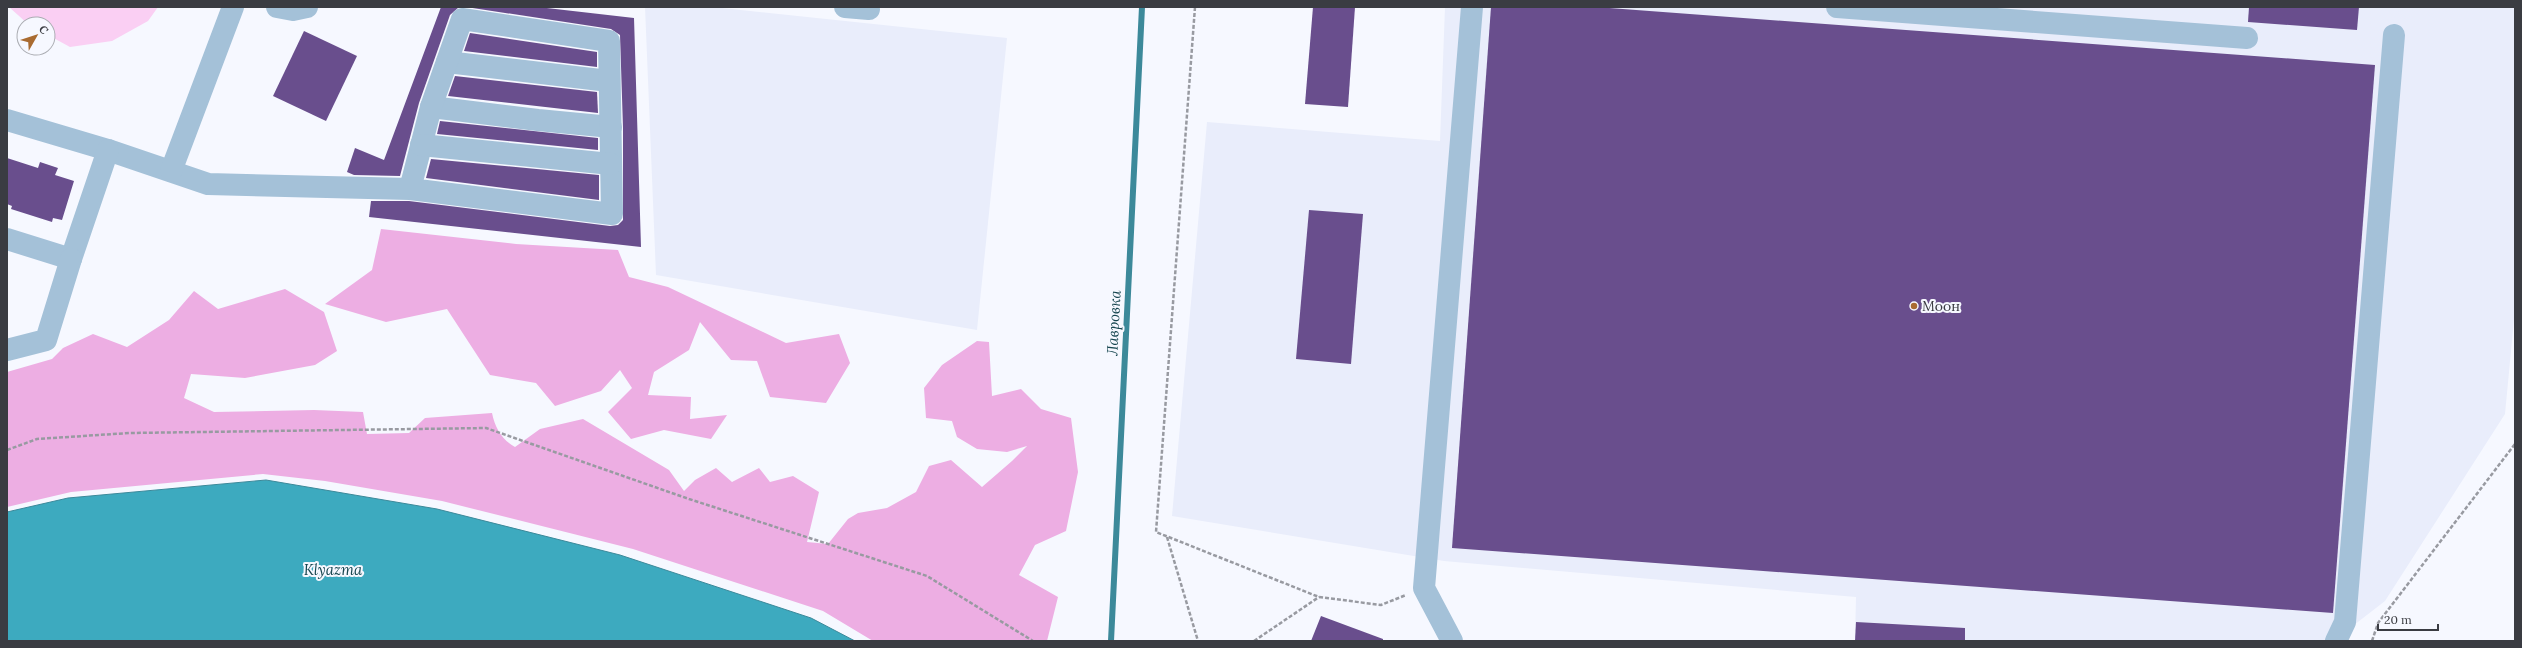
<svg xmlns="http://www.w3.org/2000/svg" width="2522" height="648" viewBox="0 0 2522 648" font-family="Lora,serif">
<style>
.built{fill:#e9edfb}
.green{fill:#facff3}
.forest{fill:#edaee3}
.water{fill:#3daabf;stroke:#3c899a}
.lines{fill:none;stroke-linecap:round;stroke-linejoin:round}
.stream{stroke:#3c899a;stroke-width:6}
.building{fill:#694e8d}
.path{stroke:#989aa1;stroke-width:2.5;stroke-dasharray:4 2;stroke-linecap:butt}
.minor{stroke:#a4c1d8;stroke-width:22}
.poi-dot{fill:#a96b31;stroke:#f6f8ff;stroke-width:1.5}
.labels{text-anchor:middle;stroke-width:4;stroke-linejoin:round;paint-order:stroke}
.poi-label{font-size:14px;fill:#3a3c42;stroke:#f6f8ff;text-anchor:start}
.water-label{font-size:15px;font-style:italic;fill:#174650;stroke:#f6f8ff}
</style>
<rect width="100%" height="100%" fill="#f6f8ff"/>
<g class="built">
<polygon points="645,7 713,7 1007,38 977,330 656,275"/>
<polygon points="1445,7 2515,7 2515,309 2505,414 2385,601 2345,632 2343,641 1855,641 1856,597 1444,561 1172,516 1207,122 1440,141"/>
</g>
<polygon class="green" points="9,7 158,7 148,21 112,41 70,47 48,35 48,24 28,24"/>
<g class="forest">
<polygon points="381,229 516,244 618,250 629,277 668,287 786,343 839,334 850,363 826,403 770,397 757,361 731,360 700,322 689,350 654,372 648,395 691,397 690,419 727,415 711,439 664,430 631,439 608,412 632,388 620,370 601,391 555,406 536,383 490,375 447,309 386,322 325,304 372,270"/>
<path d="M 285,289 L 324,312 L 337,351 L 315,365 L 245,378 L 191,374 L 184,398 L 214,412 L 314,410 L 363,412 L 367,434 L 409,433 L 425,418 L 492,413 C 495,428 502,440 515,447 L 540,429 L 583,419 L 669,470 L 684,491 L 695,480 L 716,468 L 732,482 L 759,468 L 770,482 L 793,476 L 819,492 L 807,542 L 828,544 L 848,519 L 858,513 L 887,508 L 916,492 L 929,466 L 951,460 L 982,487 L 1012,461 L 1027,446 L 1007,452 L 977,449 L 957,437 L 952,421 L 926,418 L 924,388 L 942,365 L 977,341 L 989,342 L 992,396 L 1021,389 L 1041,409 L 1071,418 L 1078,472 L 1066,531 L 1035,545 L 1019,575 L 1058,597 L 1047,641 L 873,641 L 823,611 L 633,549 L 442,501 L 325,481 L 263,474 L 71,492 L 7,507 L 7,372 L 52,359 L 63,348 L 93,334 L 127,347 L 169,320 L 194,291 L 218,309 Z"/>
</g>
<polygon class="water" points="266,480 437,509 620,555 811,618 855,641 7,641 7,512 68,498"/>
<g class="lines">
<polyline class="stream" points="1111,641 1142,7"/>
</g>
<g class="building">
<polygon points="441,7 459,7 450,15 419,103 400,176 354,175 347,172 355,148 384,160"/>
<polygon points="466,7 538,7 634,18 641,247 369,217 371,201 409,201 610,226 618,225 623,220 623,128 620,35 611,29"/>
<polygon points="1313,7 1355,7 1348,107 1305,104"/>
<polygon points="1491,7 1596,7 2375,65 2333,613 1452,548"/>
<polygon points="2249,7 2359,7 2357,30 2248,22"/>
<polygon points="304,31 357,56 326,121 273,96"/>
<polygon points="470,33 597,52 597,67 464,51"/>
<polygon points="455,76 597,92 598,113 448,96"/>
<polygon points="440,121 598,138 598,150 437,134"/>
<polygon points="7,158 38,168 40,162 58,168 55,175 74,181 62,220 53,218 52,222 11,209 12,206 7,204"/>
<polygon points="431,159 599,175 599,200 426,178"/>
<polygon points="1309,210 1363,214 1351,364 1296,359"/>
<polygon points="1321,616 1383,639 1383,641 1311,641"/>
<polygon points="1856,622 1965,628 1965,641 1855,641"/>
</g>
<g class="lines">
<g class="path">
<polyline points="1195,7 1156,532 1319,597 1381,605 1406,595"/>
<polyline points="7,450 37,439 129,433 486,428 689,499 927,576 1033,641"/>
<polyline points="1167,537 1198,641"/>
<polyline points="1254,641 1319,597"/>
<polyline points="2372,641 2378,623 2515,444"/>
</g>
<g class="minor">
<polyline points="277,7 293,10 307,7"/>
<polyline points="845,7 869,9"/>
<polyline points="1837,7 2247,38"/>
<polyline points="447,62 609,81"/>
<polyline points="431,107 538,120 611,127"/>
<polyline points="7,120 108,150 208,184 410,189 431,107 462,19 609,41 612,214 410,189"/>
<polyline points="421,145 611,164"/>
<polyline points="171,171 233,7"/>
<polyline points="7,239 71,259 108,150"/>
<polyline points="7,350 46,340 71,259"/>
<polyline points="1452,641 1424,588 1472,7"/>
<polyline points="2336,641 2345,622 2394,35"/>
</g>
</g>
<circle class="poi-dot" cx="1914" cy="306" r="4"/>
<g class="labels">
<g class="poi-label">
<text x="1922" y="311">Моон</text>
</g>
<g class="water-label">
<text transform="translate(1114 323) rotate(-87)" y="5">Лавровка</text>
<text x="333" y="575">Klyazma</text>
</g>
</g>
<rect width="2522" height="648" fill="none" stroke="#3a3c42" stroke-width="16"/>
<g transform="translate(36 36) rotate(51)"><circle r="19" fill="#f6f8ff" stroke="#abadb3"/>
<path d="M0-3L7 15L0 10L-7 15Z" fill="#a96b31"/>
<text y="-6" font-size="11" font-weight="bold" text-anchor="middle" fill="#3a3c42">С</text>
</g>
<path d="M2378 624v6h60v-6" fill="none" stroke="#3a3c42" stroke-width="2"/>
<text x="2384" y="624" font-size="12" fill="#3a3c42" stroke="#f6f8ff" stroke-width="3" paint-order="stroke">20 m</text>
</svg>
